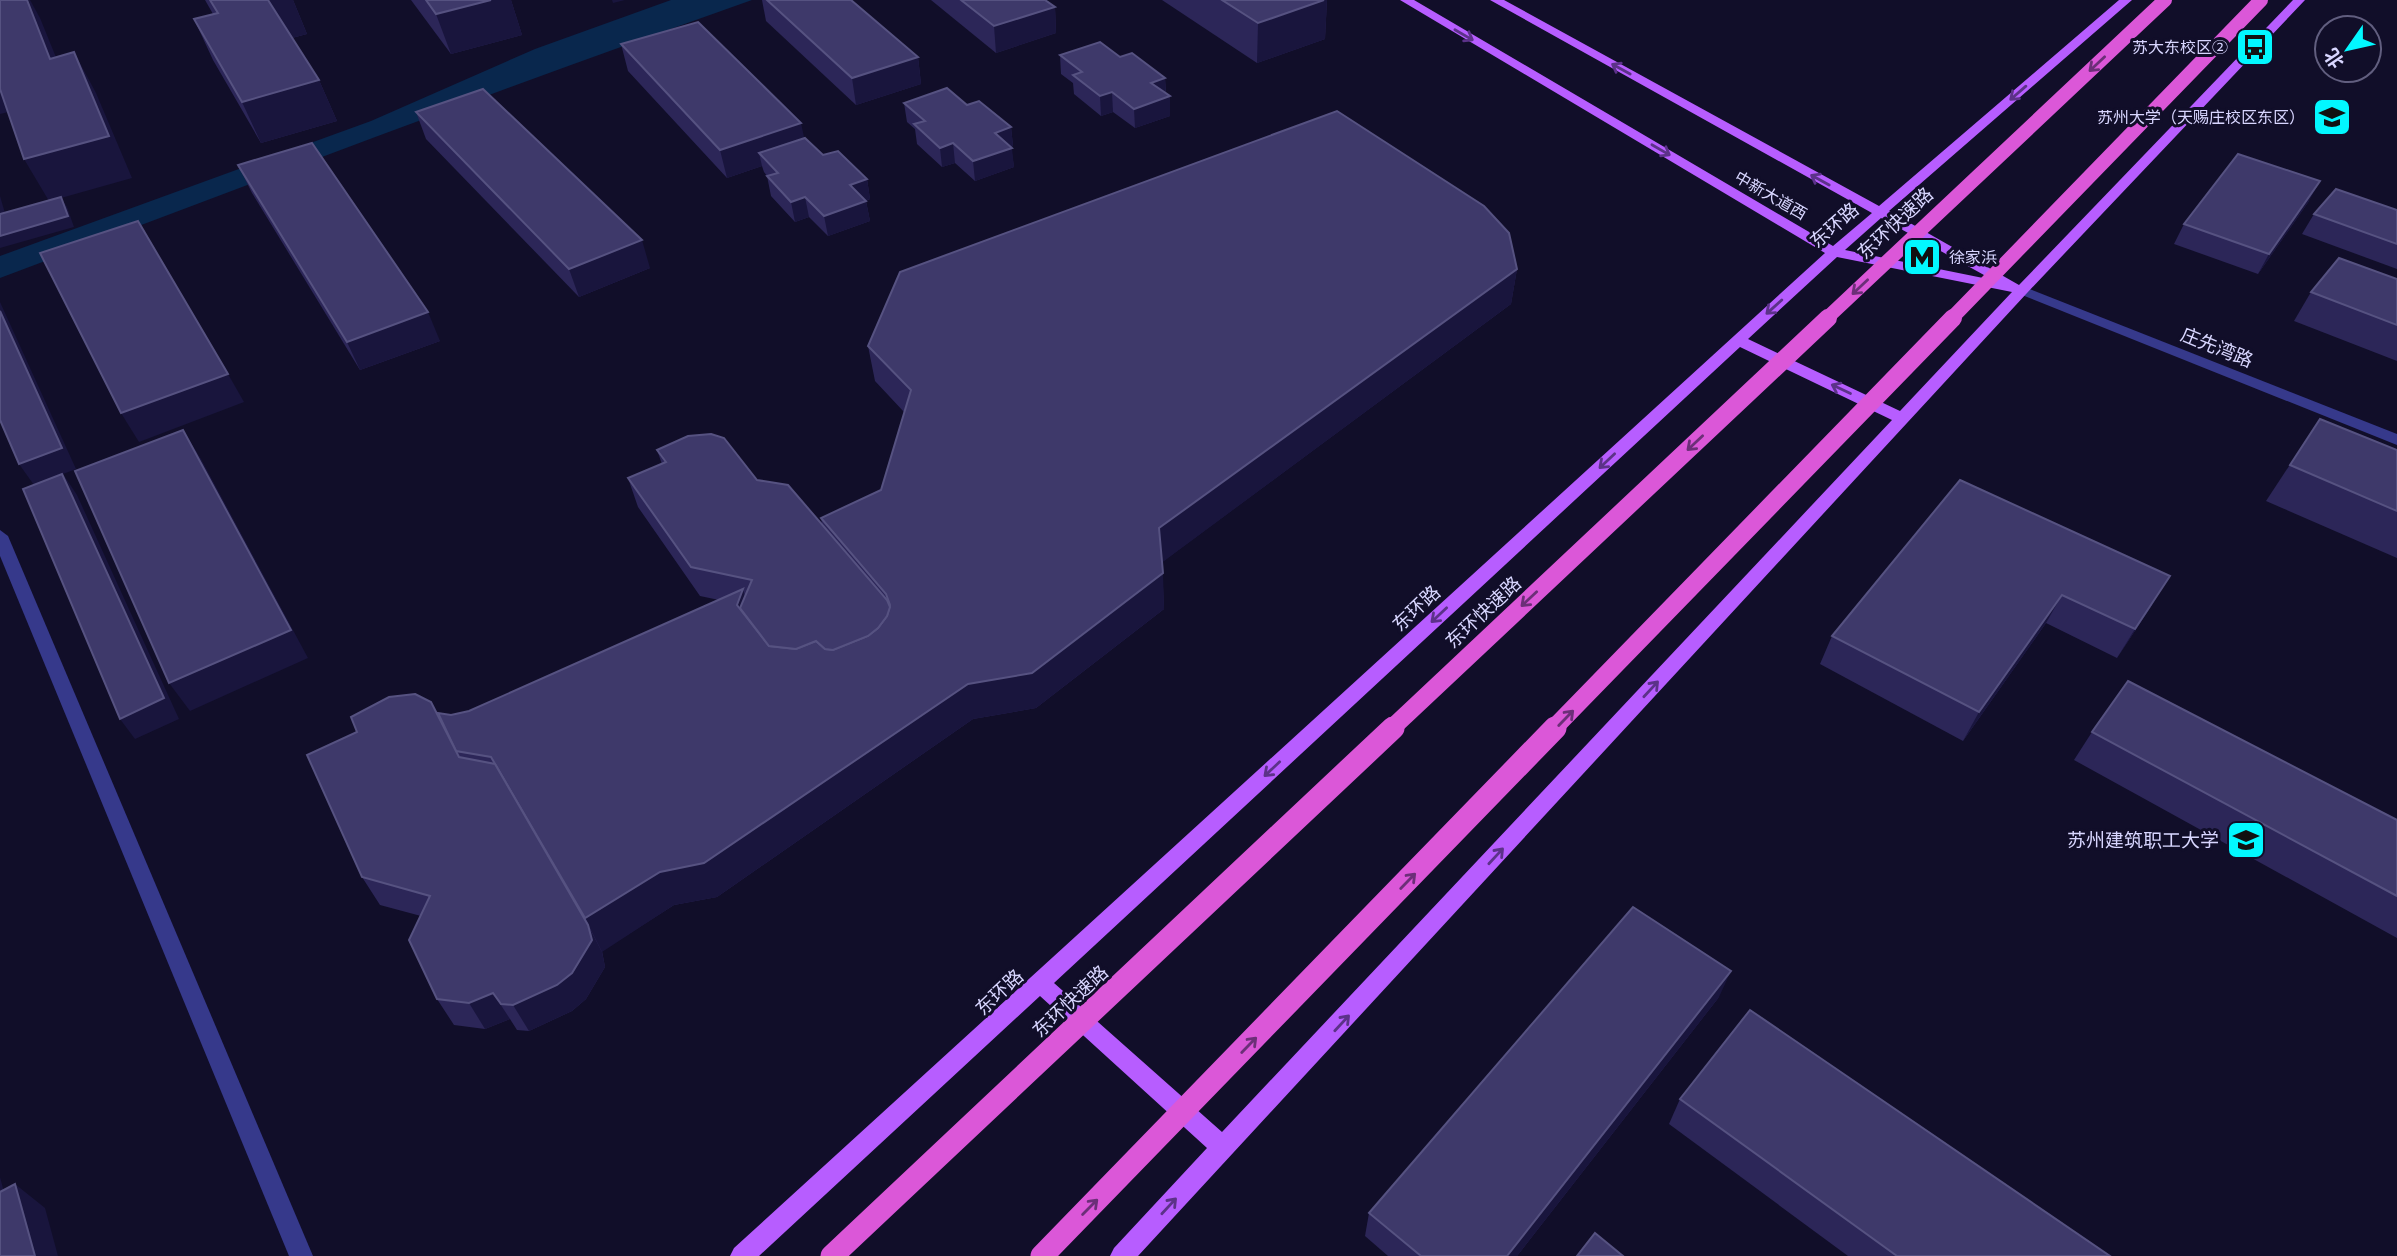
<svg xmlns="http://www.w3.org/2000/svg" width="2397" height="1256" viewBox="0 0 2397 1256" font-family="Quicksand,'Noto Sans SC',sans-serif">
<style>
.water{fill:#09274d}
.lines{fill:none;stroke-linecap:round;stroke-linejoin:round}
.minor{fill:#36398b;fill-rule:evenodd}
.tertiary{fill:#36398b;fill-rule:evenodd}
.primary{fill:#b75dff;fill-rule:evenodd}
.trunk-bridge-far2{stroke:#db57d8;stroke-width:14}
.trunk-bridge-far1{stroke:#db57d8;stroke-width:18}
.trunk-bridge{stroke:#db57d8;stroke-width:23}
.wall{fill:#2c2658}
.shaded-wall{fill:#19153d}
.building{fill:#3e396a;stroke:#565281;stroke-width:2}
.oneway{stroke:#5c3289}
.oneway2{stroke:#6c2f78}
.labels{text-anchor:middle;stroke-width:6;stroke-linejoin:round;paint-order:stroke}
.far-poi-label{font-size:16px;fill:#d8d6ff;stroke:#110e29;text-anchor:end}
.far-street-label{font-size:16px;fill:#d8d6ff;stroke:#110e29}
.street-label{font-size:19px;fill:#d8d6ff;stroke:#110e29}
.poi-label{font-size:19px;fill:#d8d6ff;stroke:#110e29;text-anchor:end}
</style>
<rect width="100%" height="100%" fill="#110e29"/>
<path class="water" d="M 671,0 L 752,0 C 500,89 250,184 0,278 L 0,256 L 371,121 L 535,49 Z"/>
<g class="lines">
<polygon class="minor" points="0,530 8,536 313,1256 289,1256 0,556"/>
<polygon class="tertiary" points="2022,286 2397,434 2397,445 2017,293 2017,287"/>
<path class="primary" d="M 1400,0 L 1414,0 L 1833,246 L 1872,213 L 1490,0 L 1504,0 L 1879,206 L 2119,0 L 2132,0 L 1889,211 L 2019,285 L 2293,0 L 2305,0 L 2027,293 L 1138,1256 L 1110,1256 L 1114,1248 L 1207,1148 L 1040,996 L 759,1256 L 730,1256 L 734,1248 L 1825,253 ZM 1881,218 L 1993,280 L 1845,250 ZM 1837,257 L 2012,292 L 1900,411 L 1748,339 ZM 1740,347 L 1892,420 L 1222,1132 L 1054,983 Z"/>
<g class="trunk-bridge-far2">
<polyline points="1826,319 2165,0"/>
<polyline points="1951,319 2261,0"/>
</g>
<g class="trunk-bridge-far1">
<polyline points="1391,729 1828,318"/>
<polyline points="1553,729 1953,318"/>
</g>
<g class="trunk-bridge">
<polyline points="832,1256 1393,728"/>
<polyline points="1042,1256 1555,728"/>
</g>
</g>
<g class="wall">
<polygon points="205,0 293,0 307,34 292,38 319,80 337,121 261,143 213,60 194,19 213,14"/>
<polygon points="411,0 511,0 522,35 451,54"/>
<polygon points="762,0 851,0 918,57 921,84 856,105 766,21"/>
<polygon points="931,0 1045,0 1055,7 1056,33 996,53"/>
<polygon points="1162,0 1327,0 1325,39 1257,63"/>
<polygon points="621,44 804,138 823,155 867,179 870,199 866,201 870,221 828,236 809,217 795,222 771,196 767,176 764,172 762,166 727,178 628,71"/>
<polygon points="1060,55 1120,57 1165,78 1166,94 1170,116 1135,128 1113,112 1101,116 1074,94 1073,83 1061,74"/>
<polygon points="904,103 1011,127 1013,146 1011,147 1014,167 975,181 955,163 942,167 917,144 915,129 907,122"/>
<polygon points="416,112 650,268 579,297 426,139"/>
<polygon points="238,165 440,341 360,370 252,193"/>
<polygon points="2309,201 2258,274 2174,244 2184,224"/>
<polygon points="2397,210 2397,269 2302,234 2314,214"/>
<polygon points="1517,269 1511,304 1162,562 1164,609 1036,708 973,719 717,897 674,905 602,951 605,967 586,999 572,1011 529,1031 517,1030 510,1019 485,1029 454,1025 437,999 421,916 380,905 362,877 357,732 446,730 451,715 469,711 719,600 700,596 638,507 628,478 662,464 657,450 757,480 822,525 821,518 881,490 904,412 875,381 868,346"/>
<polygon points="2397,279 2397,361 2294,321 2311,292"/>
<polygon points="2320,419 2397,450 2397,558 2266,501"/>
<polygon points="1960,480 2152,605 2117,658 2046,623 1963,741 1820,664 1832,636"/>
<polygon points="2092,732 2397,820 2397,938 2074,760"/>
<polygon points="1719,997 1517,1256 1388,1256 1365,1236 1369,1213"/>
<polygon points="1680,1099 2110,1256 1848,1256 1669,1124"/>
</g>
<g class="shaded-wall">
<polygon points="27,0 30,0 40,18 73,99 50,59"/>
<polygon points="267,0 293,0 307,34 284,40"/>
<polygon points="491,0 511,0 522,35 451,54 436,14"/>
<polygon points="612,0 625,0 613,3"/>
<polygon points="1324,0 1327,0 1325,39 1257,63 1258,23"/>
<polygon points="1055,7 1056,33 996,53 994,26"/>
<polygon points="74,52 96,93 132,178 61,198 67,207 74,227 0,248 0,236 49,201 24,159"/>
<polygon points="918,57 921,84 856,105 852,78"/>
<polygon points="1165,78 1166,97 1151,83"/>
<polygon points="319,80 337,121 261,143 242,102"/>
<polygon points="0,81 17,110 0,114"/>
<polygon points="1112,92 1113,112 1101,116 1100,96"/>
<polygon points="1170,96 1170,116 1135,128 1134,109"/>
<polygon points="801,123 807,151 759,153 762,166 727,178 720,150"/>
<polygon points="1011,127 1013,146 997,152 995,133"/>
<polygon points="953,143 955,163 942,167 940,148"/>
<polygon points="1012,148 1014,167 975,181 973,161"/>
<polygon points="867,179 870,199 853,205 850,185"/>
<polygon points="2320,181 2309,201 2258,274 2269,254"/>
<polygon points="0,196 7,220 0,222"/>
<polygon points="805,197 809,217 795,222 791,202"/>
<polygon points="866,201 870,221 828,236 824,216"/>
<polygon points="642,240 650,268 579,297 569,269"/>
<polygon points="1517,269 1511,304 1160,564 1159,528"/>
<polygon points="0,302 76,469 63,474 77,495 179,719 135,739 120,719 34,485 19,464 0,311"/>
<polygon points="428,312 440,341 360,370 347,342"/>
<polygon points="228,374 244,402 139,442 121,413"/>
<polygon points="183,430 201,459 308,658 190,711 169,683"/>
<polygon points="1163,573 1164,609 1036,708 973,719 717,897 674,905 602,952 585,918 660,872 968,684"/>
<polygon points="2170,576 2152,605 2117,658 2135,629"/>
<polygon points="743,589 753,625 737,605"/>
<polygon points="2062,595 2046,623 1963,741 1979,712"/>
<polygon points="588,925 602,952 605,967 586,999 572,1011 529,1031 513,1005"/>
<polygon points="1731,971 1719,997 1517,1256 1507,1256"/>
<polygon points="493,993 510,1019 485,1029 469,1003"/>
<polygon points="0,1177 13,1226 0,1216"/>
<polygon points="15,1184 45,1208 58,1256 35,1256"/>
</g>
<g class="building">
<polygon points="0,0 27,0 50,59 74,52 109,136 24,159 0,89"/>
<polygon points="210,0 268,0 319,80 242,102 194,19 218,13"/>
<polygon points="426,0 491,0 436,14"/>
<polygon points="767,0 851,0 918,57 852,78"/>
<polygon points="961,0 1045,0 1055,7 994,26"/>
<polygon points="1222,0 1324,0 1258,23"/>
<polygon points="698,22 801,123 720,150 621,44"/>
<polygon points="1100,42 1120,57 1132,53 1165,78 1151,83 1170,96 1134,109 1112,92 1100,96 1073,75 1082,72 1060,55"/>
<polygon points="947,88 967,105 979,101 1011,127 995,133 1012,148 973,161 953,143 940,148 914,124 925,121 904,103"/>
<polygon points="483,89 642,240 569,269 416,112"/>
<polygon points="1337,111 1484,206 1509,233 1517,269 1159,528 1163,573 1032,673 968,684 704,863 660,872 585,918 491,757 456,751 438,713 451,715 469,711 743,589 737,605 769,646 796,649 816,641 825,649 833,650 868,636 878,628 887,616 890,605 886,594 821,518 881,490 911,390 868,346 900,272"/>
<polygon points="805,138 823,155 838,151 867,179 850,185 866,201 824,216 805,197 791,202 767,176 778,173 759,153"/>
<polygon points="312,143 428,312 347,342 238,165"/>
<polygon points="2238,154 2320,181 2269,254 2184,224"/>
<polygon points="2336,189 2397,210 2397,244 2314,214"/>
<polygon points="61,197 68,216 0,236 0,214"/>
<polygon points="138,221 228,374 121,413 40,253"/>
<polygon points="2339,258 2397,279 2397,325 2311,292"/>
<polygon points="0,311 62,448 19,464 0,420"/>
<polygon points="2320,419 2397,450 2397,511 2290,465"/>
<polygon points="183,430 291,630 169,683 75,471"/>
<polygon points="711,434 724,438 757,480 788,485 887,600 890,607 887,616 878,628 868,636 833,650 825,649 816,641 796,649 769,646 740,608 752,580 691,567 628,478 666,462 657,450 688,436"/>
<polygon points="62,474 164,698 120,719 23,489"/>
<polygon points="1960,480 2170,576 2135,629 2062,595 1979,712 1832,636"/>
<polygon points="2128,681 2397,820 2397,896 2092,732"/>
<polygon points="415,694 431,702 459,757 495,764 588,925 592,940 572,973 557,985 513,1005 501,1004 493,993 469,1003 437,999 409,940 430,896 362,877 307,755 357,732 351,717 389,697"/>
<polygon points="1633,907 1731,971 1507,1256 1421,1256 1369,1213"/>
<polygon points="1750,1010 2110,1256 1897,1256 1680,1099"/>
<polygon points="15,1184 35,1256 0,1256 0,1192"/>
<polygon points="1595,1233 1623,1256 1577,1256"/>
</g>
<defs><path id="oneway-shaft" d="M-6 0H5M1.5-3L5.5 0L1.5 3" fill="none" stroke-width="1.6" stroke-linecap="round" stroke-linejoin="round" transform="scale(1.75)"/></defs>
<g class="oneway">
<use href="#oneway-shaft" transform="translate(1464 35) rotate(30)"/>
<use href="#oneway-shaft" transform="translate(1621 69) rotate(-151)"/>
<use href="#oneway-shaft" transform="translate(2018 93) rotate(139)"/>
<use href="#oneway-shaft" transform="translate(1661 150) rotate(30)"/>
<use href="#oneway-shaft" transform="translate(1820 180) rotate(-151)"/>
<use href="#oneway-shaft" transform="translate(1774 307) rotate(138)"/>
<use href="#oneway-shaft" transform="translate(1841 389) rotate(-155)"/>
<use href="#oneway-shaft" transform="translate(1607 461) rotate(137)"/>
<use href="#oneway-shaft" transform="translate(1439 615) rotate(137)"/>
<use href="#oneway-shaft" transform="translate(1651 689) rotate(-47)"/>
<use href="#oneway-shaft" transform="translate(1272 769) rotate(137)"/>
<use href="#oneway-shaft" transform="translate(1496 856) rotate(-47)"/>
<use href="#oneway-shaft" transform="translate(1342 1023) rotate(-47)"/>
<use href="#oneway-shaft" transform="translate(1169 1206) rotate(-47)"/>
</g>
<g class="oneway2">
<use href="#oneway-shaft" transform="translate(2097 64) rotate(137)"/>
<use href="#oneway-shaft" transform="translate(1860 287) rotate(137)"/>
<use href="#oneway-shaft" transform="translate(1695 443) rotate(137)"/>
<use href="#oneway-shaft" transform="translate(1529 599) rotate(137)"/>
<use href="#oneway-shaft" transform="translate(1566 718) rotate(-46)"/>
<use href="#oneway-shaft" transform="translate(1408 881) rotate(-46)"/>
<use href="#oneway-shaft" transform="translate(1249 1045) rotate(-46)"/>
<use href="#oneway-shaft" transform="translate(1090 1207) rotate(-45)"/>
</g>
<defs>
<symbol id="bus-square" viewBox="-11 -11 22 22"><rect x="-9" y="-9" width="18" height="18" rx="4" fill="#02f8ff" stroke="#110e29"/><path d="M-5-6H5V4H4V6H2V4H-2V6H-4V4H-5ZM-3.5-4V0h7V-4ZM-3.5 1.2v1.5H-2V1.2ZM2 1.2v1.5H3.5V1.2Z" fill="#111"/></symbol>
<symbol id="university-square" viewBox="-11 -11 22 22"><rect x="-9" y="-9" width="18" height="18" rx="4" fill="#02f8ff" stroke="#110e29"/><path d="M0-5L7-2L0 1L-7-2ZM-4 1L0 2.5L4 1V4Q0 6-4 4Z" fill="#111"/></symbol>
<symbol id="metro-square" viewBox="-11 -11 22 22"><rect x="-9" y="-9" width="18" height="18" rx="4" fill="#02f8ff" stroke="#110e29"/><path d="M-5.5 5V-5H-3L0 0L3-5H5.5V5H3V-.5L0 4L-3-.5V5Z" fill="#111"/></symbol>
</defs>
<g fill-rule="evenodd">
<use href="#bus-square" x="2233" y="25" width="44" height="44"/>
<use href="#university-square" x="2310" y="95" width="44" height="44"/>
<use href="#metro-square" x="1900" y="235" width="44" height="44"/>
<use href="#university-square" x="2224" y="818" width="44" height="44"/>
</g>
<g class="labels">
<g class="far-poi-label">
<text x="2228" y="53">苏大东校区②</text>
<text x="2305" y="123">苏州大学（天赐庄校区东区）</text>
<text x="1949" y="263" text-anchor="start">徐家浜</text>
</g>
<g class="far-street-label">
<text transform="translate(1771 195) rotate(30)" y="6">中新大道西</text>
</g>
<g class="street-label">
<text transform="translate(1895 223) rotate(-43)" y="7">东环快速路</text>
<text transform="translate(1834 225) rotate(-41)" y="7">东环路</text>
<text transform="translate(2217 347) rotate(22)" y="7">庄先湾路</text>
<text transform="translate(1416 608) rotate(-43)" y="7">东环路</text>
<text transform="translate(1483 612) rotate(-43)" y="7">东环快速路</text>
<text transform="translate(999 992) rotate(-43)" y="7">东环路</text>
<text transform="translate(1070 1001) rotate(-43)" y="7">东环快速路</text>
</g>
<g class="poi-label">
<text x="2219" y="847">苏州建筑职工大学</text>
</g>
</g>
<g transform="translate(2348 49) rotate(236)"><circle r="33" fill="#110e29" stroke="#615e7f" stroke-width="2"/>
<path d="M0-5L12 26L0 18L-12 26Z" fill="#02f8ff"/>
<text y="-10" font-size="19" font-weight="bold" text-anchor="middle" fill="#d8d6ff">北</text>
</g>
</svg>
